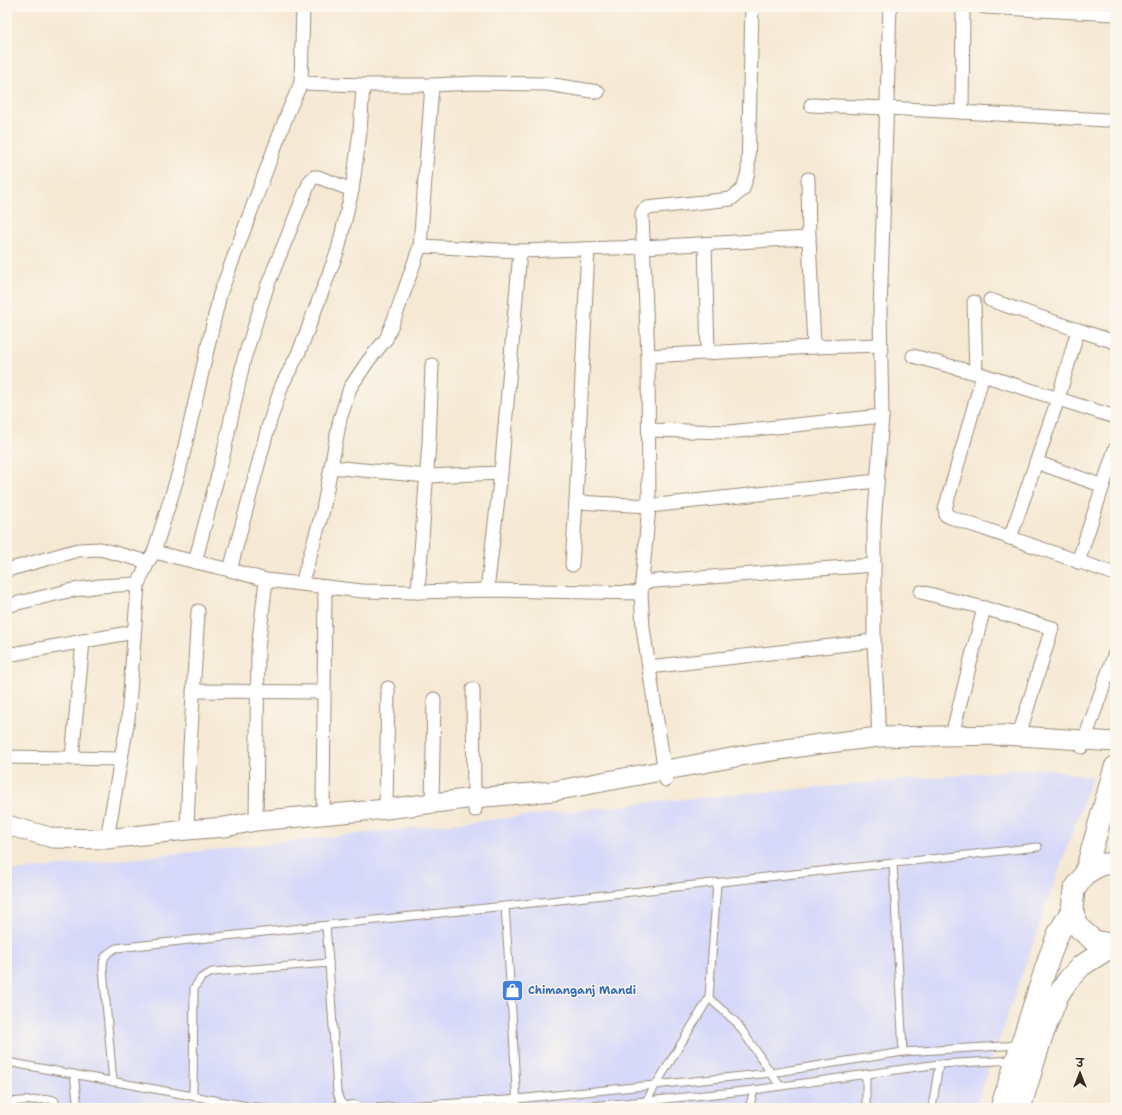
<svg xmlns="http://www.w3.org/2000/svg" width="1122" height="1115" viewBox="0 0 1122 1115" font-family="'Shantell Sans','Playpen Sans Deva',sans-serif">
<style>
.built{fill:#d6d8f9}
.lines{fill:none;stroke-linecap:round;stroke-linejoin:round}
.lane-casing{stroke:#988a79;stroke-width:9}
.street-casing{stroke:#988a79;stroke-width:15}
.secondary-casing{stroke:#988a79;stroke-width:21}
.primary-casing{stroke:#988a79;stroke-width:23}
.lane{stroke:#fff;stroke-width:7}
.street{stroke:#fff;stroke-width:13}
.secondary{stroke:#fff;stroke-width:19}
.primary{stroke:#fff;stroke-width:21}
.labels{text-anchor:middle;stroke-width:3;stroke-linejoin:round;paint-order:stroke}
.shop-label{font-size:11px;font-weight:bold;fill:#366cbe;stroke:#fbf7ec;text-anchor:start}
</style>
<rect width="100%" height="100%" fill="#fbf7ec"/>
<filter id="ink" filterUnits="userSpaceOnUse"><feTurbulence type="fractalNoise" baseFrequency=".025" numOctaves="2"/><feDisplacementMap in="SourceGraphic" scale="8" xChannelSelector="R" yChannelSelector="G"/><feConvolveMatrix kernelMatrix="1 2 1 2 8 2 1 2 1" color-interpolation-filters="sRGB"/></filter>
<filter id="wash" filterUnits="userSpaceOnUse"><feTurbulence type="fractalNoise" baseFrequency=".012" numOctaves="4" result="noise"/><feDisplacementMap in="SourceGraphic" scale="16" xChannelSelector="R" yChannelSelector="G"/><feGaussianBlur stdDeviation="0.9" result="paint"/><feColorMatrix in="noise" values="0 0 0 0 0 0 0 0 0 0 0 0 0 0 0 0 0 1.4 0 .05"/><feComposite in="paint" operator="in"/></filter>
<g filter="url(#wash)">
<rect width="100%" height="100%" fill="#f6e9d4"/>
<polygon class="built" points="1041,768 1092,777 975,1108 7,1108 7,872 684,799"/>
</g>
<g filter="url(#ink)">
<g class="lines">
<defs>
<g id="lane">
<polyline points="893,863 903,1052"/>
<polyline points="717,883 709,998 737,1023 780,1086"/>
<polyline points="505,906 512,1012 517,1108"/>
<polyline points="326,926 329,963"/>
<polyline points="7,1062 247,1106 266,1108"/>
<polyline points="74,1074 78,1108"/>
<path d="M 113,1082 L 103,968 C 103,956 106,954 116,948 L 505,906 L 1038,847"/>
<polyline points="193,1096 194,988 201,978 212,972 329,963 337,1092 340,1101 346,1107"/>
<polyline points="7,1102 51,1099 55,1101 56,1108"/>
<path d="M 344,1108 C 350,1103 357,1104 363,1108"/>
<polyline points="370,1108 507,1100 771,1073 903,1052 1019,1045"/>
<polyline points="568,1108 646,1101 754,1090 939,1064 1015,1060"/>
<polyline points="651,1108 646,1101 709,998"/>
<polyline points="749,1108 754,1090"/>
<polyline points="866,1108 866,1074"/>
<polyline points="932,1108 939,1064"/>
</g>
<g id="street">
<polyline points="984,7 1115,14"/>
<polyline points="301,83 363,85 432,85 420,246 397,312 386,339 368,361 350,388 340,419 323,510 302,583"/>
<polyline points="432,85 475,83 547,84 598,92"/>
<polyline points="811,105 887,108 1106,120"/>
<polyline points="962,112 963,7"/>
<polyline points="808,179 809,238"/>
<polyline points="705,244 708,353"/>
<polyline points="420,246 520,251 643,247 809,238 814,347 880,345"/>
<polyline points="588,249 576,502 649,506 877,481"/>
<polyline points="990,300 1078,330"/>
<polyline points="974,302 976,373"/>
<polyline points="648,356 814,347"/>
<polyline points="913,356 983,375 1115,417"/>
<polyline points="983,375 945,509 946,515 950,517 1115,574"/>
<polyline points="649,430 729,432 882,416"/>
<polyline points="1036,462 1103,486"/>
<polyline points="331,467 427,476 501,473"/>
<polyline points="1010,538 1058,399 1078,330 1115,342"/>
<polyline points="154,552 230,570 266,580 362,591 418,592 487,590 641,593"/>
<polyline points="195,562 223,456 244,359 268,284 310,181 314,177 318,177 352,190"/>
<polyline points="1078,562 1115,449"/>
<polyline points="572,565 576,502"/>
<polyline points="7,570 78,550 100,549 148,562"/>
<polyline points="230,570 269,424 282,385 299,352 338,250 352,190 360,132 363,85"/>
<polyline points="642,582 874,565"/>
<polyline points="487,590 501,473 520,251"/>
<polyline points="418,592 429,443 432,365"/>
<polyline points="921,592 984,608 1052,628 1019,735"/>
<polyline points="10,605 68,591 99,586 138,584"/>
<polyline points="7,655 134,632"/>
<polyline points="649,667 874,641"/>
<polyline points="473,689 474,798 475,810"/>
<polyline points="193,691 324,692"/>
<polyline points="952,735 984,608"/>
<polyline points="879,737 874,641 874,526 882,416 880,312 890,7"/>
<polyline points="1082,747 1115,653"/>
<polyline points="7,757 121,759"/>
<polyline points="72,758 83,641"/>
<polyline points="666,780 643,628 641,593 649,506 648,356 642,215 643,211 647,208 731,199 743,189 748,172 752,7"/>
<polyline points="432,803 434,699"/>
<polyline points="386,809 388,688"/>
<polyline points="323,815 325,587"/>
<polyline points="256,821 258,649 266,580"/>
<polyline points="187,830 190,747 198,611"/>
<polyline points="107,839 128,719 138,584 148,562 154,552 179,472 220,294 288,112 301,83 303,7"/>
</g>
<polyline id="secondary" points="7,825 53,838 107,839 187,830 225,827 256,821 386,809 474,798 554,791 752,754 820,744 879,737 1004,735 1115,742"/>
<g id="primary">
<polyline points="1115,864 1102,864 1085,874 1074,890 1072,910 1079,928 1094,941 1115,945"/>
<polyline points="1085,874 1115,767"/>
<polyline points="1001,1108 1049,958 1058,934 1072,910"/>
<polyline points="1020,1108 1041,1039 1058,995 1068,980 1081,966 1114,945"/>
</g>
</defs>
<use href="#lane" class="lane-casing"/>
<use href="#street" class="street-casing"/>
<use href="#secondary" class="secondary-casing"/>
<use href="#primary" class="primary-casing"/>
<use href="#lane" class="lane"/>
<use href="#street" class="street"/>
<use href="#secondary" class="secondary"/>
<use href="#primary" class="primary"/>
</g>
</g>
<defs>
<symbol id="shop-square" viewBox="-11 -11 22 22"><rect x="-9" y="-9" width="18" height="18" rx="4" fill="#3f7fe0" stroke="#fbf7ec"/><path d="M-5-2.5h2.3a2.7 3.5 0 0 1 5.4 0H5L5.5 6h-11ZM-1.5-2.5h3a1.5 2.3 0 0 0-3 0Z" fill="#fff"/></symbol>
</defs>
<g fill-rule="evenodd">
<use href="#shop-square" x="500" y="978" width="25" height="25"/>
</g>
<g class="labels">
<g class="shop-label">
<text x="528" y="994">Chimanganj Mandi</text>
</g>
</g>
<rect width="1122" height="1115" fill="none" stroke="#fbf7ec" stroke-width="24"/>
<g transform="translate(1080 1073)" stroke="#fbf7ec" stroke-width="3" paint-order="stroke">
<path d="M0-3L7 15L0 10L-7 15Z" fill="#3b2a1e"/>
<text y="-6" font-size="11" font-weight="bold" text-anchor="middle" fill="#3b2a1e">उ</text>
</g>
</svg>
